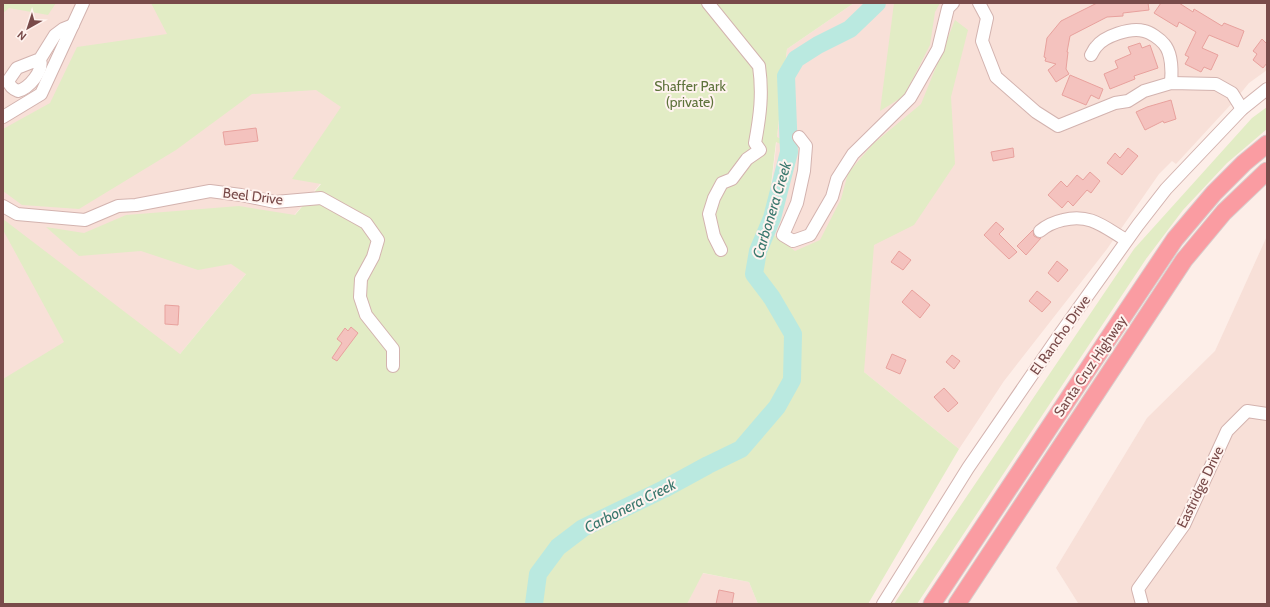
<svg xmlns="http://www.w3.org/2000/svg" width="1270" height="607" viewBox="0 0 1270 607" font-family="Cabin,sans-serif">
<style>
.residential{fill:#f8e0d8}
.green{fill:#e2ecc5}
.lines{fill:none;stroke-linecap:round;stroke-linejoin:round}
.river{stroke:#bae9e0;stroke-width:18}
.building{fill:#f4c2be;stroke:#e8a19d}
.minor-casing{stroke:#d3b3af;stroke-width:14}
.highway-casing{stroke:#d9cdcc;stroke-width:19}
.minor{stroke:#fff;stroke-width:12}
.highway{stroke:#fa9ca2;stroke-width:17}
.labels{text-anchor:middle;stroke-width:4;stroke-linejoin:round;paint-order:stroke}
.park-label{font-size:14px;fill:#5e733b;stroke:#fff3ef}
.street-label{font-size:14px;fill:#794b4a;stroke:#fff3ef}
.water-label{font-size:15px;font-style:italic;fill:#39776d;stroke:#fff3ef}
</style>
<rect width="100%" height="100%" fill="#fdeee8"/>
<g class="residential">
<polygon points="3,3 469,3 180,354 3,577"/>
<polygon points="854,3 1267,3 1267,70 1249,83 1235,100 1176,164 1172,161 1159,174 1107,249 1004,381 959,449 760,288 787,49"/>
<polygon points="1267,236 1267,604 1077,604 1078,603 1056,568 1147,418 1215,351"/>
<polygon points="702,573 749,582 758,604 687,604"/>
</g>
<g class="green">
<polygon points="3,3 56,3 48,15 9,8 3,13"/>
<polygon points="151,3 854,3 787,49 777,137 783,140 783,145 776,142 766,229 795,251 820,240 841,199 848,173 873,144 921,104 955,20 968,30 951,97 955,164 914,225 874,245 864,372 959,449 868,604 758,604 749,582 703,573 687,604 3,604 3,379 64,342 3,230 3,219 180,354 246,274 231,264 198,270 141,251 79,256 46,227 84,233 126,215 239,206 295,215 321,184 292,179 341,107 316,90 252,94 176,150 79,209 22,205 3,191 3,129 50,103 77,47 167,34"/>
<polygon points="894,3 940,3 935,12 930,45 904,96 880,111"/>
<polygon points="1267,107 1267,129 1227,163 1183,210 1146,259 917,604 894,604 1134,249 1252,118"/>
</g>
<g class="lines">
<polyline class="river" points="534,604 538,574 558,547 583,528 664,489 708,465 741,449 777,407 792,380 793,334 772,298 754,274 758,251 772,218 789,152 786,76 796,59 818,45 850,29 877,3"/>
</g>
<g class="building">
<polygon points="1097,3 1148,3 1149,10 1123,13 1123,16 1107,17 1070,36 1067,52 1068,52 1066,69 1069,74 1056,82 1048,70 1056,64 1045,61 1046,58 1044,57 1047,38 1061,21"/>
<polygon points="1161,3 1179,3 1193,12 1194,9 1222,26 1224,23 1244,31 1238,47 1209,35 1202,48 1218,55 1211,70 1204,67 1201,72 1185,64 1189,57 1185,55 1196,32 1179,22 1177,27 1154,13"/>
<polygon points="1262,39 1267,44 1267,63 1263,68 1253,60 1257,54 1253,51"/>
<polygon points="1140,43 1142,48 1150,45 1158,68 1134,76 1135,79 1110,89 1104,74 1118,68 1115,61 1131,54 1128,47"/>
<polygon points="1070,75 1103,89 1099,99 1091,95 1086,105 1062,95"/>
<polygon points="1171,100 1176,119 1164,123 1163,121 1145,130 1136,112 1147,107"/>
<polygon points="256,128 258,141 225,145 223,132"/>
<polygon points="1013,148 1014,157 993,161 991,152"/>
<polygon points="1128,148 1138,156 1122,175 1107,163 1115,153 1120,158"/>
<polygon points="1090,172 1100,181 1091,193 1087,190 1073,206 1068,201 1062,208 1048,195 1061,181 1067,187 1077,175 1083,180"/>
<polygon points="996,222 1004,229 999,234 1017,252 1009,259 984,235"/>
<polygon points="1033,230 1034,236 1038,238 1041,238 1026,255 1017,246"/>
<polygon points="899,251 911,260 903,270 891,262"/>
<polygon points="1057,261 1068,270 1058,282 1048,273"/>
<polygon points="912,290 930,305 920,318 902,302"/>
<polygon points="1037,291 1051,302 1042,312 1029,301"/>
<polygon points="165,305 179,306 178,325 165,324"/>
<polygon points="351,327 358,333 337,361 332,358 342,343 337,339 345,328 348,331"/>
<polygon points="892,354 906,360 900,374 886,368"/>
<polygon points="952,355 960,361 954,369 946,362"/>
<polygon points="944,388 958,403 948,412 934,397"/>
<polygon points="719,590 734,593 732,604 716,604"/>
</g>
<g class="lines">
<defs>
<g id="minor">
<path d="M 708,3 L 759,66 C 763,94 760,116 755,143 L 760,150 L 747,159 L 732,179 L 722,183 L 714,198 L 709,214 L 714,236 L 721,250"/>
<polyline points="979,3 987,18 982,41 996,77 1036,112 1058,126 1115,103 1128,101 1144,91 1171,83 1216,84 1232,93 1242,109"/>
<path d="M 1091,55 C 1093,52 1094,49 1096,47 C 1104,36 1131,27 1144,31 C 1150,32 1160,39 1164,44 C 1172,53 1172,72 1171,83"/>
<path d="M 40,59 C 44,71 29,88 18,91 C 13,89 10,87 8,81 L 17,68 L 40,59 L 55,35 L 63,29 L 73,25"/>
<polyline points="3,117 41,94 83,3"/>
<polyline points="799,137 806,146 804,171 797,203 783,235 793,241 810,235 832,197 837,179 853,154 910,98 938,49 948,8 953,3"/>
<polyline points="3,206 17,214 85,220 118,206 136,205 210,191 241,195 275,202 321,198 366,223 378,240 373,257 361,279 360,297 366,315 393,349 393,366"/>
<path d="M 1040,231 C 1047,225 1054,222 1063,220 C 1090,213 1104,227 1126,240"/>
<polyline points="883,604 968,468 1058,337 1138,225 1166,189 1242,109 1267,89"/>
<polyline points="1142,604 1138,589 1184,525 1227,431 1247,411 1267,414"/>
</g>
<g id="highway">
<polyline points="932,604 1106,342 1175,239 1214,193 1244,163 1267,144"/>
<polyline points="957,604 1184,260 1224,212 1267,171"/>
</g>
</defs>
<use href="#minor" class="minor-casing"/>
<use href="#highway" class="highway-casing"/>
<use href="#minor" class="minor"/>
<use href="#highway" class="highway"/>
</g>
<g class="labels">
<g class="park-label">
<text x="690" y="91">Shaffer Park<tspan x="690" dy="16">(private)</tspan></text>
</g>
<g class="street-label">
<text transform="translate(253 196) rotate(7)" y="5">Beel Drive</text>
<text transform="translate(1060 335) rotate(-55)" y="5">El Rancho Drive</text>
<text transform="translate(1090 366) rotate(-56)" y="5">Santa Cruz Highway</text>
<text transform="translate(1200 487) rotate(-64)" y="5">Eastridge Drive</text>
</g>
<g class="water-label">
<text transform="translate(772 210) rotate(-73)" y="5">Carbonera Creek</text>
<text transform="translate(630 506) rotate(-27)" y="5">Carbonera Creek</text>
</g>
</g>
<rect width="1270" height="607" fill="none" stroke="#794b4a" stroke-width="8"/>
<g transform="translate(28 28) rotate(219)" stroke="#fff3ef" stroke-width="3" paint-order="stroke">
<path d="M0-3L7 15L0 10L-7 15Z" fill="#794b4a"/>
<text y="-6" font-size="11" font-weight="bold" text-anchor="middle" fill="#794b4a">N</text>
</g>
</svg>
